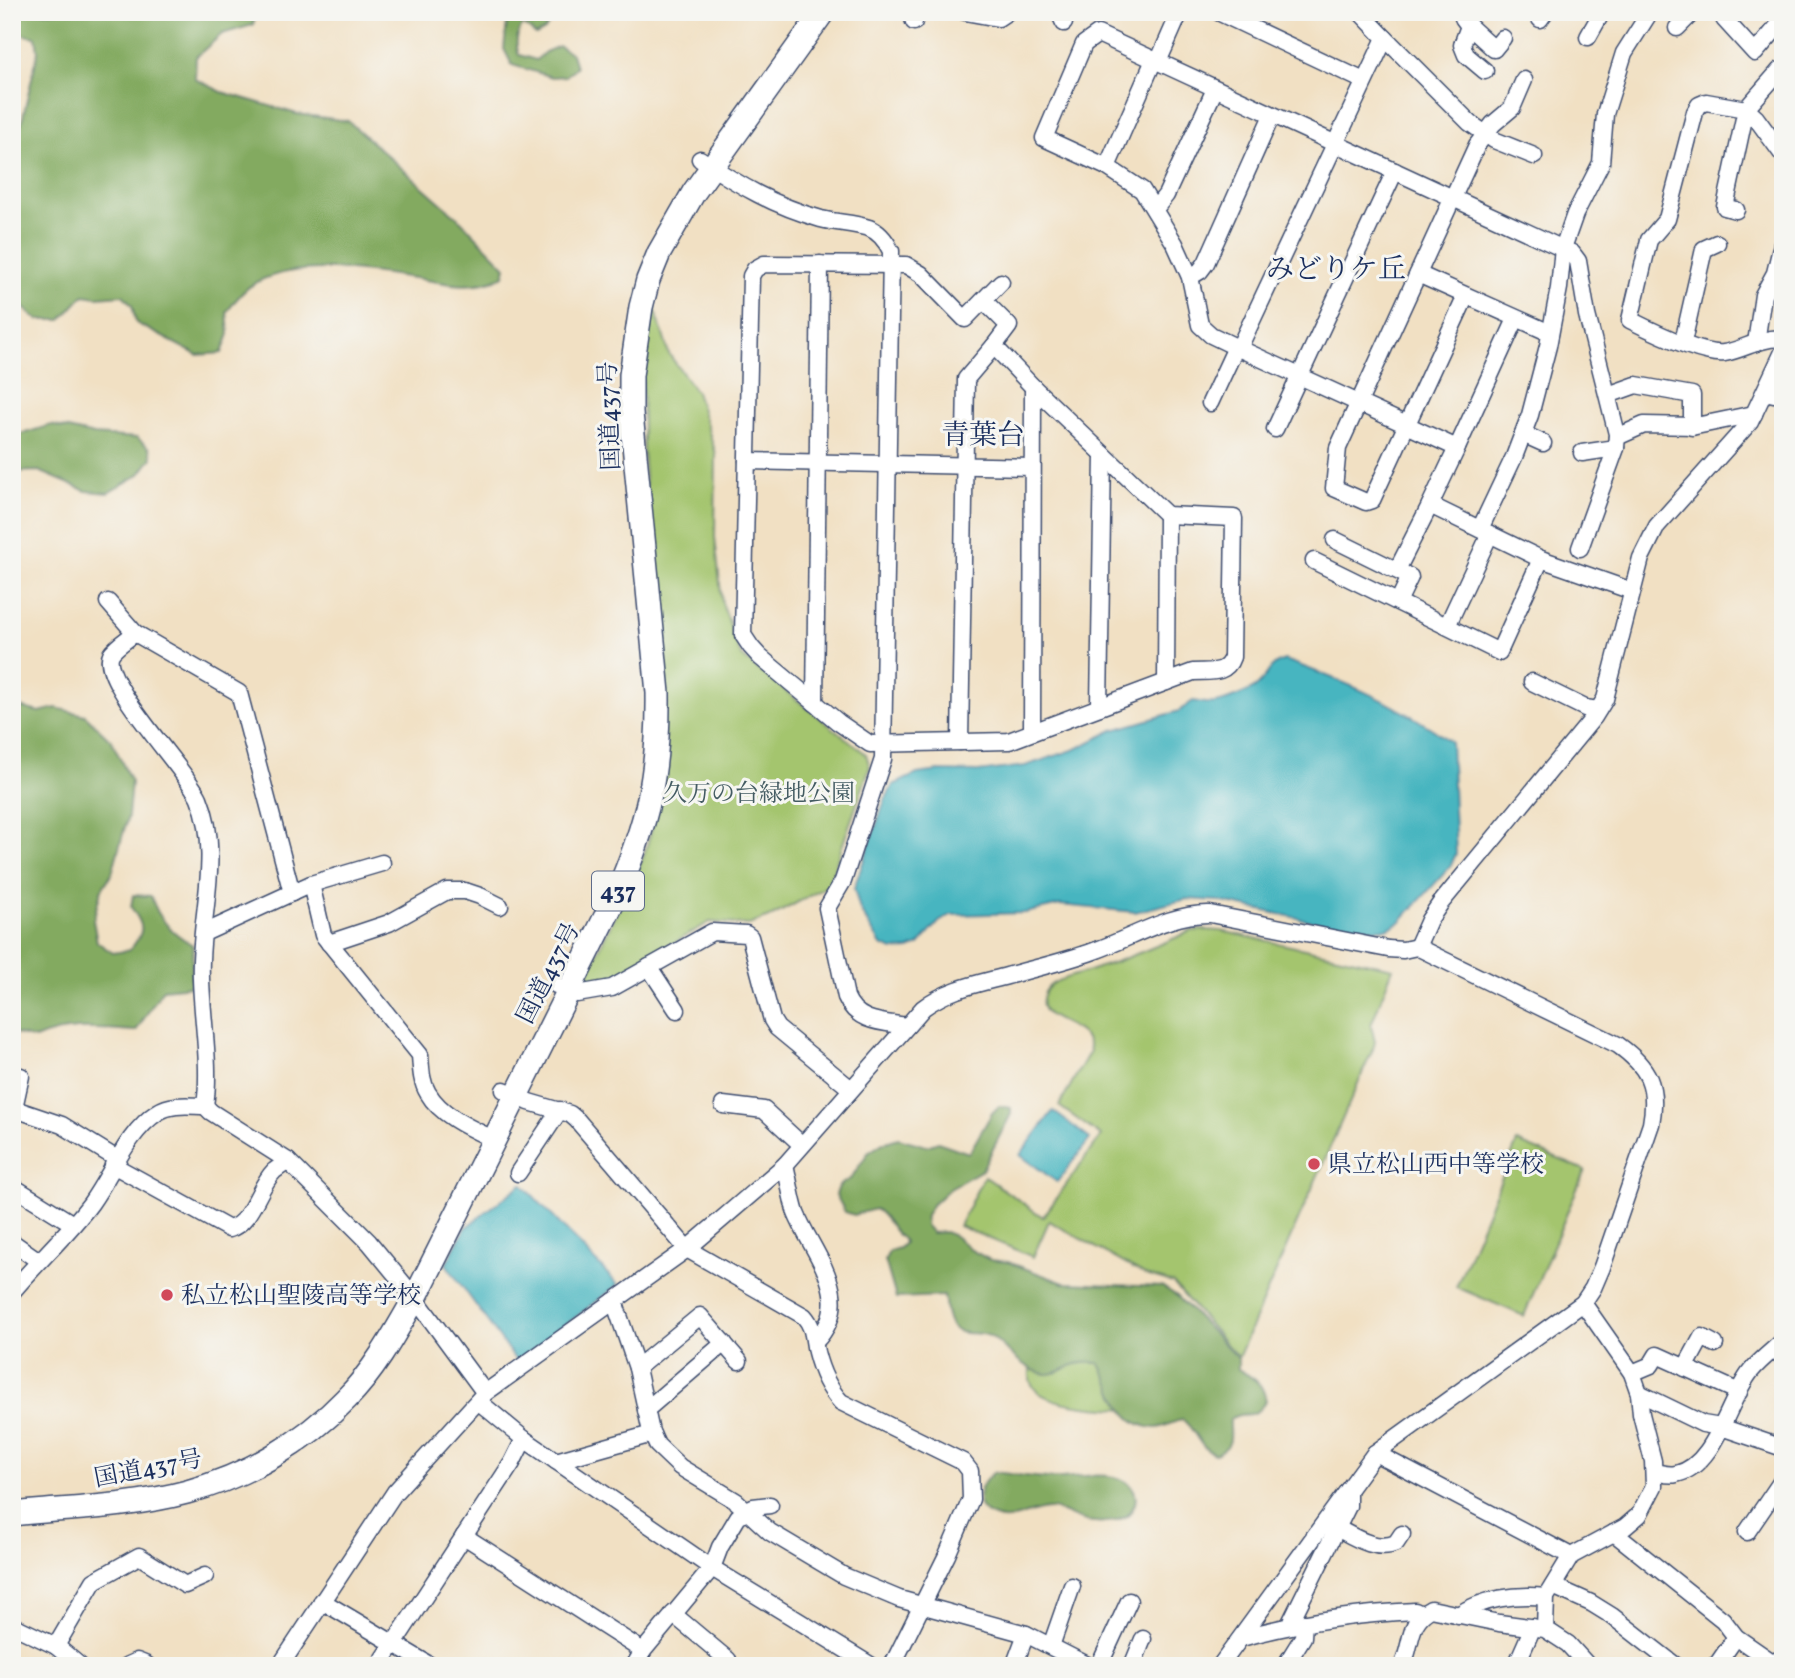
<svg xmlns="http://www.w3.org/2000/svg" width="1795" height="1678" viewBox="0 0 1795 1678" font-family="Vollkorn,'Noto Serif JP',serif">
<style>
.green{fill:#a4c56e;stroke:#607a66;stroke-width:2}
.forest{fill:#83aa61;stroke:#4f6c60;stroke-width:2}
.water{fill:#46b5c0;stroke:#30728f;stroke-width:2}
.lines{fill:none;stroke-linecap:round;stroke-linejoin:round}
.minor-casing{stroke:#3b4a6d;stroke-width:19}
.highway-casing{stroke:#3b4a6d;stroke-width:26}
.minor{stroke:#fff;stroke-width:16}
.highway{stroke:#fff;stroke-width:23}
.poi-dot{fill:#d1495b;stroke:#f6f6f2;stroke-width:2.5}
.labels{text-anchor:middle;stroke-width:6;stroke-linejoin:round;paint-order:stroke}
.shield{fill:#f6f6f2;stroke:#5d6b8a;stroke-width:2}
.shield-label{font-size:23px;font-weight:bold;fill:#1b2f5e}
.street-label{font-size:24px;fill:#1b2f5e;stroke:#f6f6f2}
.park-label{font-size:24px;fill:#445c63;stroke:#f6f6f2}
.poi-label{font-size:24px;fill:#1b2f5e;stroke:#f6f6f2;text-anchor:start}
.quarter-label{font-size:28px;fill:#1b2f5e;stroke:#f6f6f2}
</style>
<rect width="100%" height="100%" fill="#f6f6f2"/>
<filter id="ink" filterUnits="userSpaceOnUse"><feTurbulence type="fractalNoise" baseFrequency=".0143" numOctaves="2"/><feDisplacementMap in="SourceGraphic" scale="14" xChannelSelector="R" yChannelSelector="G"/><feConvolveMatrix kernelMatrix="1 2 1 2 8 2 1 2 1" color-interpolation-filters="sRGB"/></filter>
<filter id="wash" filterUnits="userSpaceOnUse"><feTurbulence type="fractalNoise" baseFrequency=".00686" numOctaves="4" result="noise"/><feDisplacementMap in="SourceGraphic" scale="28" xChannelSelector="R" yChannelSelector="G"/><feGaussianBlur stdDeviation="1.57" result="paint"/><feColorMatrix in="noise" values="0 0 0 0 0 0 0 0 0 0 0 0 0 0 0 0 0 1.4 0 .05"/><feComposite in="paint" operator="in"/></filter>
<g filter="url(#wash)">
<rect width="100%" height="100%" fill="#f1e0c3"/>
<g class="green">
<polygon points="651,296 669,354 696,392 716,454 715,537 722,603 741,656 866,754 870,767 828,886 774,915 749,925 710,922 613,978 583,982 643,858 663,792 665,758 643,450 642,345"/>
<path d="M 1205,930 L 1221,931 L 1393,968 L 1371,1025 L 1375,1042 L 1373,1049 L 1238,1358 L 1173,1283 L 1145,1275 L 1049,1221 L 1033,1257 L 959,1226 L 984,1176 L 1043,1217 L 1101,1136 L 1059,1106 L 1090,1051 C 1089,1029 1064,1026 1048,1014 C 1038,1005 1043,989 1054,983 C 1066,976 1083,974 1095,969 C 1128,958 1160,945 1191,931 Z"/>
<polygon points="1517,1142 1585,1170 1524,1316 1456,1287"/>
<path d="M 1044,1357 L 1110,1357 L 1150,1409 C 1124,1409 1041,1410 1031,1383 C 1029,1378 1030,1371 1030,1366 Z"/>
</g>
<g class="forest">
<path d="M 12,12 L 256,12 L 253,25 L 222,34 L 196,57 L 195,79 L 222,92 L 297,114 L 348,121 L 457,217 L 506,267 L 504,276 C 476,290 450,284 420,279 C 373,272 301,259 257,282 C 245,288 235,300 227,312 L 229,334 L 222,353 L 197,355 L 136,323 L 132,305 L 123,295 L 97,297 L 84,295 L 61,320 L 38,320 L 15,301 L 21,278 L 18,244 L 12,230 L 12,146 L 22,121 L 38,52 L 36,37 L 12,33 Z"/>
<path d="M 508,12 L 548,12 L 551,20 L 545,30 L 536,35 L 523,24 C 516,34 515,44 519,55 L 536,60 L 545,52 L 559,46 L 572,54 L 576,67 L 566,76 L 552,77 L 512,65 L 504,49 Z"/>
<polygon points="51,425 94,435 137,438 150,448 152,458 140,474 108,493 86,491 39,471 12,472 12,437"/>
<path d="M 12,705 L 39,712 L 56,708 L 85,715 L 112,741 L 131,782 L 128,816 L 112,873 L 101,891 L 93,920 L 97,942 L 113,953 L 130,950 C 145,930 145,928 131,907 L 133,895 L 151,896 C 158,919 172,933 193,945 L 191,986 L 163,989 L 136,1031 C 102,1029 66,1024 35,1039 L 12,1033 Z"/>
<path d="M 999,1106 L 1011,1108 L 1011,1114 L 982,1170 L 950,1188 L 932,1205 L 926,1215 L 925,1225 L 932,1233 L 945,1232 L 955,1236 L 973,1251 L 990,1260 L 1008,1262 L 1064,1283 L 1163,1287 L 1177,1296 L 1238,1358 L 1238,1369 C 1254,1379 1263,1382 1266,1401 C 1250,1424 1247,1408 1230,1419 C 1229,1436 1236,1446 1215,1454 C 1198,1448 1197,1431 1183,1420 C 1173,1421 1163,1428 1156,1428 C 1119,1427 1115,1387 1099,1363 C 1092,1363 1084,1362 1077,1364 C 1067,1366 1058,1375 1046,1374 C 1024,1371 1009,1350 993,1338 C 981,1329 961,1338 952,1327 C 945,1319 946,1305 944,1296 L 896,1298 L 885,1260 L 889,1251 L 899,1248 L 904,1243 L 903,1239 C 890,1231 888,1216 875,1209 L 854,1215 L 845,1212 L 836,1195 L 839,1186 L 851,1178 L 868,1153 L 883,1143 L 898,1138 L 927,1146 L 938,1142 L 969,1153 L 992,1113 Z"/>
<path d="M 994,1472 C 1012,1474 1030,1477 1048,1478 C 1070,1480 1115,1467 1131,1486 C 1136,1491 1137,1500 1134,1506 C 1126,1525 1098,1524 1082,1520 C 1071,1517 1062,1510 1051,1509 C 1032,1508 1013,1525 994,1517 C 969,1508 979,1484 994,1472 Z"/>
</g>
<g class="water">
<path d="M 1285,660 C 1343,681 1400,704 1451,742 L 1456,854 L 1450,867 L 1400,922 L 1387,929 L 1349,929 L 1218,901 L 1187,899 L 1135,912 L 1060,905 L 1025,913 L 951,915 L 939,922 L 919,945 L 909,949 L 893,950 L 881,945 L 860,910 L 854,888 L 885,800 L 893,785 L 917,774 L 939,771 L 978,772 L 1025,766 L 1076,749 L 1113,730 L 1179,711 L 1193,701 C 1200,702 1209,704 1216,703 C 1223,702 1252,691 1257,686 C 1268,676 1269,664 1285,660 Z"/>
<polygon points="1053,1111 1090,1139 1057,1182 1020,1155"/>
<polygon points="522,1184 618,1285 517,1362 446,1264 465,1228"/>
</g>
</g>
<g filter="url(#ink)">
<g class="lines">
<defs>
<g id="minor">
<polyline points="911,12 914,22"/>
<polyline points="965,12 998,18 1007,12"/>
<polyline points="1059,12 1064,23"/>
<polyline points="1218,12 1364,81"/>
<polyline points="1463,18 1469,26 1462,45 1466,55 1485,71"/>
<polyline points="1540,19 1545,12"/>
<polyline points="1724,19 1755,53 1778,26 1783,23"/>
<polyline points="1469,26 1494,49 1503,38"/>
<polyline points="1677,28 1693,12"/>
<polyline points="1588,37 1602,12"/>
<polyline points="1385,38 1470,123 1494,140 1534,156"/>
<polyline points="1158,62 1180,12"/>
<path d="M 1783,155 L 1756,118 L 1746,109 L 1706,102 L 1699,105 L 1695,112 L 1667,219 L 1649,240 L 1630,320 C 1650,330 1703,356 1724,353 C 1744,350 1762,336 1783,339"/>
<path d="M 700,159 C 740,186 775,206 821,219 C 837,223 854,223 869,228 C 880,232 886,241 891,251 L 883,759 L 843,881 L 827,908 L 846,997 C 857,1023 882,1022 907,1026"/>
<polyline points="1107,167 1154,60"/>
<polyline points="1155,209 1166,195 1215,89"/>
<polyline points="1736,210 1725,207 1746,109 1780,70"/>
<polyline points="1418,274 1550,333"/>
<polyline points="1190,277 1200,271 1206,263 1272,115"/>
<polyline points="1466,296 1372,500 1366,502 1334,488 1338,448 1477,145 1493,124 1512,108 1524,80"/>
<path d="M 984,301 L 1009,326 L 994,346 L 1033,387 L 1167,515 L 1234,518 L 1232,657 C 1226,675 1210,671 1193,672 L 1009,741 L 870,744 L 838,722 L 760,657 L 751,647 L 743,635 L 751,276 L 755,269 L 764,264 L 906,265 L 921,274 L 965,319 L 1001,282"/>
<polyline points="1683,342 1704,249 1717,243"/>
<polyline points="1756,343 1763,295 1775,273 1783,240"/>
<polyline points="1239,348 1385,38 1360,12"/>
<polyline points="1765,392 1774,394 1783,388"/>
<polyline points="1608,395 1636,385 1692,395 1692,427"/>
<polyline points="1210,403 1236,347"/>
<polyline points="1275,429 1395,171"/>
<polyline points="1523,434 1543,443"/>
<polyline points="1617,437 1644,425 1696,426 1754,414"/>
<polyline points="1457,448 1516,319"/>
<polyline points="1582,453 1616,448"/>
<polyline points="747,461 1032,467"/>
<polyline points="1480,529 1514,457 1530,415 1548,346 1559,288 1563,248 1575,214 1601,163 1605,114 1624,53 1650,12"/>
<polyline points="1335,540 1410,577 1398,602"/>
<polyline points="1580,548 1616,448 1617,434 1587,315 1578,261 1572,253 1098,34 1084,44 1044,138 1107,167 1142,190 1175,244 1190,277 1200,325 1211,335 1236,347 1457,448 1430,505 1541,559 1632,591"/>
<polyline points="1314,561 1499,652 1541,559"/>
<polyline points="1397,570 1430,505"/>
<path d="M 108,602 L 135,633 C 128,639 115,647 111,654 C 98,679 187,771 199,798 C 223,856 198,919 201,978 C 202,1021 211,1064 205,1106"/>
<polyline points="1447,626 1490,534"/>
<polyline points="135,633 239,693 292,893"/>
<polyline points="1166,682 1167,515"/>
<polyline points="1532,682 1585,708 1598,710"/>
<polyline points="815,703 820,264"/>
<polyline points="1099,707 1103,454"/>
<polyline points="1032,732 1033,387"/>
<polyline points="960,742 966,379 994,346"/>
<polyline points="311,884 382,863"/>
<path d="M 204,933 L 311,884 L 323,935 L 420,1055 C 421,1068 421,1082 428,1093 C 441,1116 472,1129 495,1140"/>
<polyline points="329,943 389,923 447,891 465,891 480,896 500,906"/>
<polyline points="1417,947 1429,920 1440,904 1594,717 1605,699 1641,558 1657,526 1750,422 1783,352"/>
<polyline points="649,967 677,1010"/>
<polyline points="556,985 577,994 612,988 712,932 746,934 750,937 772,1020 777,1028 851,1089"/>
<path d="M 504,1090 L 529,1102 L 570,1114 L 577,1120 L 687,1249 L 804,1316 C 814,1327 813,1338 816,1352 C 821,1372 828,1388 841,1402 L 963,1462 L 970,1471 L 971,1499 L 947,1555 L 892,1666"/>
<polyline points="723,1105 764,1110 802,1145"/>
<polyline points="12,1108 62,1125 117,1159"/>
<polyline points="14,1108 21,1076"/>
<path d="M 113,1165 L 229,1229 C 252,1223 258,1187 274,1171 C 278,1168 284,1164 288,1161"/>
<path d="M 785,1165 C 789,1180 791,1198 796,1213 C 813,1255 857,1298 815,1342"/>
<polyline points="518,1173 560,1110"/>
<polyline points="12,1186 73,1224"/>
<polyline points="12,1242 39,1261"/>
<path d="M 12,1292 C 37,1262 68,1234 91,1203 C 112,1174 127,1132 158,1112 C 172,1103 189,1106 205,1106 L 211,1112 L 288,1161 L 369,1242 L 415,1298 L 485,1393"/>
<polyline points="614,1301 637,1368 651,1432 657,1445 680,1467 736,1501 770,1532 844,1576 899,1599 1026,1634 1089,1666"/>
<polyline points="637,1368 700,1316 739,1361"/>
<polyline points="1685,1368 1702,1337 1715,1344"/>
<polyline points="1632,1373 1651,1365 1657,1355 1739,1392"/>
<polyline points="1639,1393 1703,1424 1721,1427 1783,1448"/>
<polyline points="478,1401 524,1439 712,1568 872,1666"/>
<polyline points="646,1410 724,1343"/>
<polyline points="1375,1453 1571,1556"/>
<polyline points="556,1461 652,1434"/>
<path d="M 1654,1472 C 1661,1473 1669,1476 1676,1474 C 1716,1466 1728,1399 1751,1371 C 1760,1360 1772,1351 1783,1341"/>
<path d="M 1337,1528 C 1354,1537 1377,1552 1396,1543 L 1402,1534"/>
<polyline points="1747,1532 1783,1479"/>
<polyline points="1614,1533 1723,1620 1736,1637 1778,1666"/>
<polyline points="464,1536 643,1651"/>
<polyline points="1553,1586 1591,1603 1612,1616 1676,1666"/>
<polyline points="322,1601 431,1666"/>
<polyline points="673,1614 728,1660"/>
<path d="M 1458,1615 C 1483,1598 1516,1594 1546,1597"/>
<polyline points="12,1625 56,1646 80,1666"/>
<polyline points="1289,1625 1348,1506 1348,1490"/>
<polyline points="1545,1629 1546,1597 1571,1556 1625,1527 1639,1515 1654,1486 1653,1461 1641,1414 1639,1393 1632,1373 1583,1303"/>
<path d="M 1241,1638 C 1298,1622 1355,1614 1415,1611 L 1421,1614"/>
<polyline points="56,1646 94,1581 139,1556 185,1585 205,1576"/>
<polyline points="1051,1646 1072,1586"/>
<polyline points="1518,1661 1533,1627"/>
<polyline points="126,1666 137,1661 147,1665"/>
<path d="M 280,1666 L 395,1492 L 485,1393 L 687,1249 L 785,1165 L 923,1008 C 948,989 977,984 1007,976 C 1036,968 1066,961 1094,951 C 1132,938 1170,913 1210,914 L 1388,949 L 1403,950 L 1417,947 L 1618,1045 C 1649,1067 1658,1086 1651,1124 L 1602,1267 L 1593,1288 L 1583,1303 L 1375,1453 L 1220,1666"/>
<polyline points="379,1666 512,1463 524,1439"/>
<polyline points="634,1666 643,1651 712,1568 720,1547 738,1517 753,1507 770,1505"/>
<polyline points="1014,1666 1026,1634"/>
<polyline points="1099,1666 1129,1601"/>
<polyline points="1132,1666 1143,1639"/>
<polyline points="1285,1666 1303,1637 1304,1623"/>
<path d="M 1402,1666 C 1413,1645 1407,1621 1431,1609 L 1499,1623 L 1545,1629 L 1568,1644 L 1588,1666"/>
<polyline points="1716,1666 1736,1637"/>
</g>
<path id="highway" d="M 12,1514 C 70,1508 131,1507 187,1492 C 246,1476 303,1444 346,1399 C 375,1370 395,1333 415,1298 L 615,898 C 648,822 659,775 658,693 L 631,413 L 631,375 L 641,307 L 648,280 L 659,253 L 694,192 L 823,12"/>
</defs>
<use href="#minor" class="minor-casing"/>
<use href="#highway" class="highway-casing"/>
<use href="#minor" class="minor"/>
<use href="#highway" class="highway"/>
</g>
</g>
<g class="poi-dot">
<circle cx="1314" cy="1164" r="7"/>
<circle cx="167" cy="1295" r="7"/>
</g>
<g class="labels">
<rect class="shield" x="592" y="871.5" width="52" height="39" rx="5"/>
<g class="shield-label">
<text x="618" y="899">437</text>
</g>
<g class="street-label">
<text transform="translate(609 416) rotate(-92)" y="8">国道437号</text>
<text transform="translate(548 973) rotate(-63)" y="8">国道437号</text>
<text transform="translate(148 1468) rotate(-11)" y="8">国道437号</text>
</g>
<g class="park-label">
<text x="759" y="801">久万の台緑地公園</text>
</g>
<g class="poi-label">
<text x="1328" y="1172">県立松山西中等学校</text>
<text x="181" y="1303">私立松山聖陵高等学校</text>
</g>
<g class="quarter-label">
<text x="1336" y="278">みどりケ丘</text>
<text x="983" y="444">青葉台</text>
</g>
</g>
<rect width="1795" height="1678" fill="none" stroke="#f6f6f2" stroke-width="42"/>
</svg>
